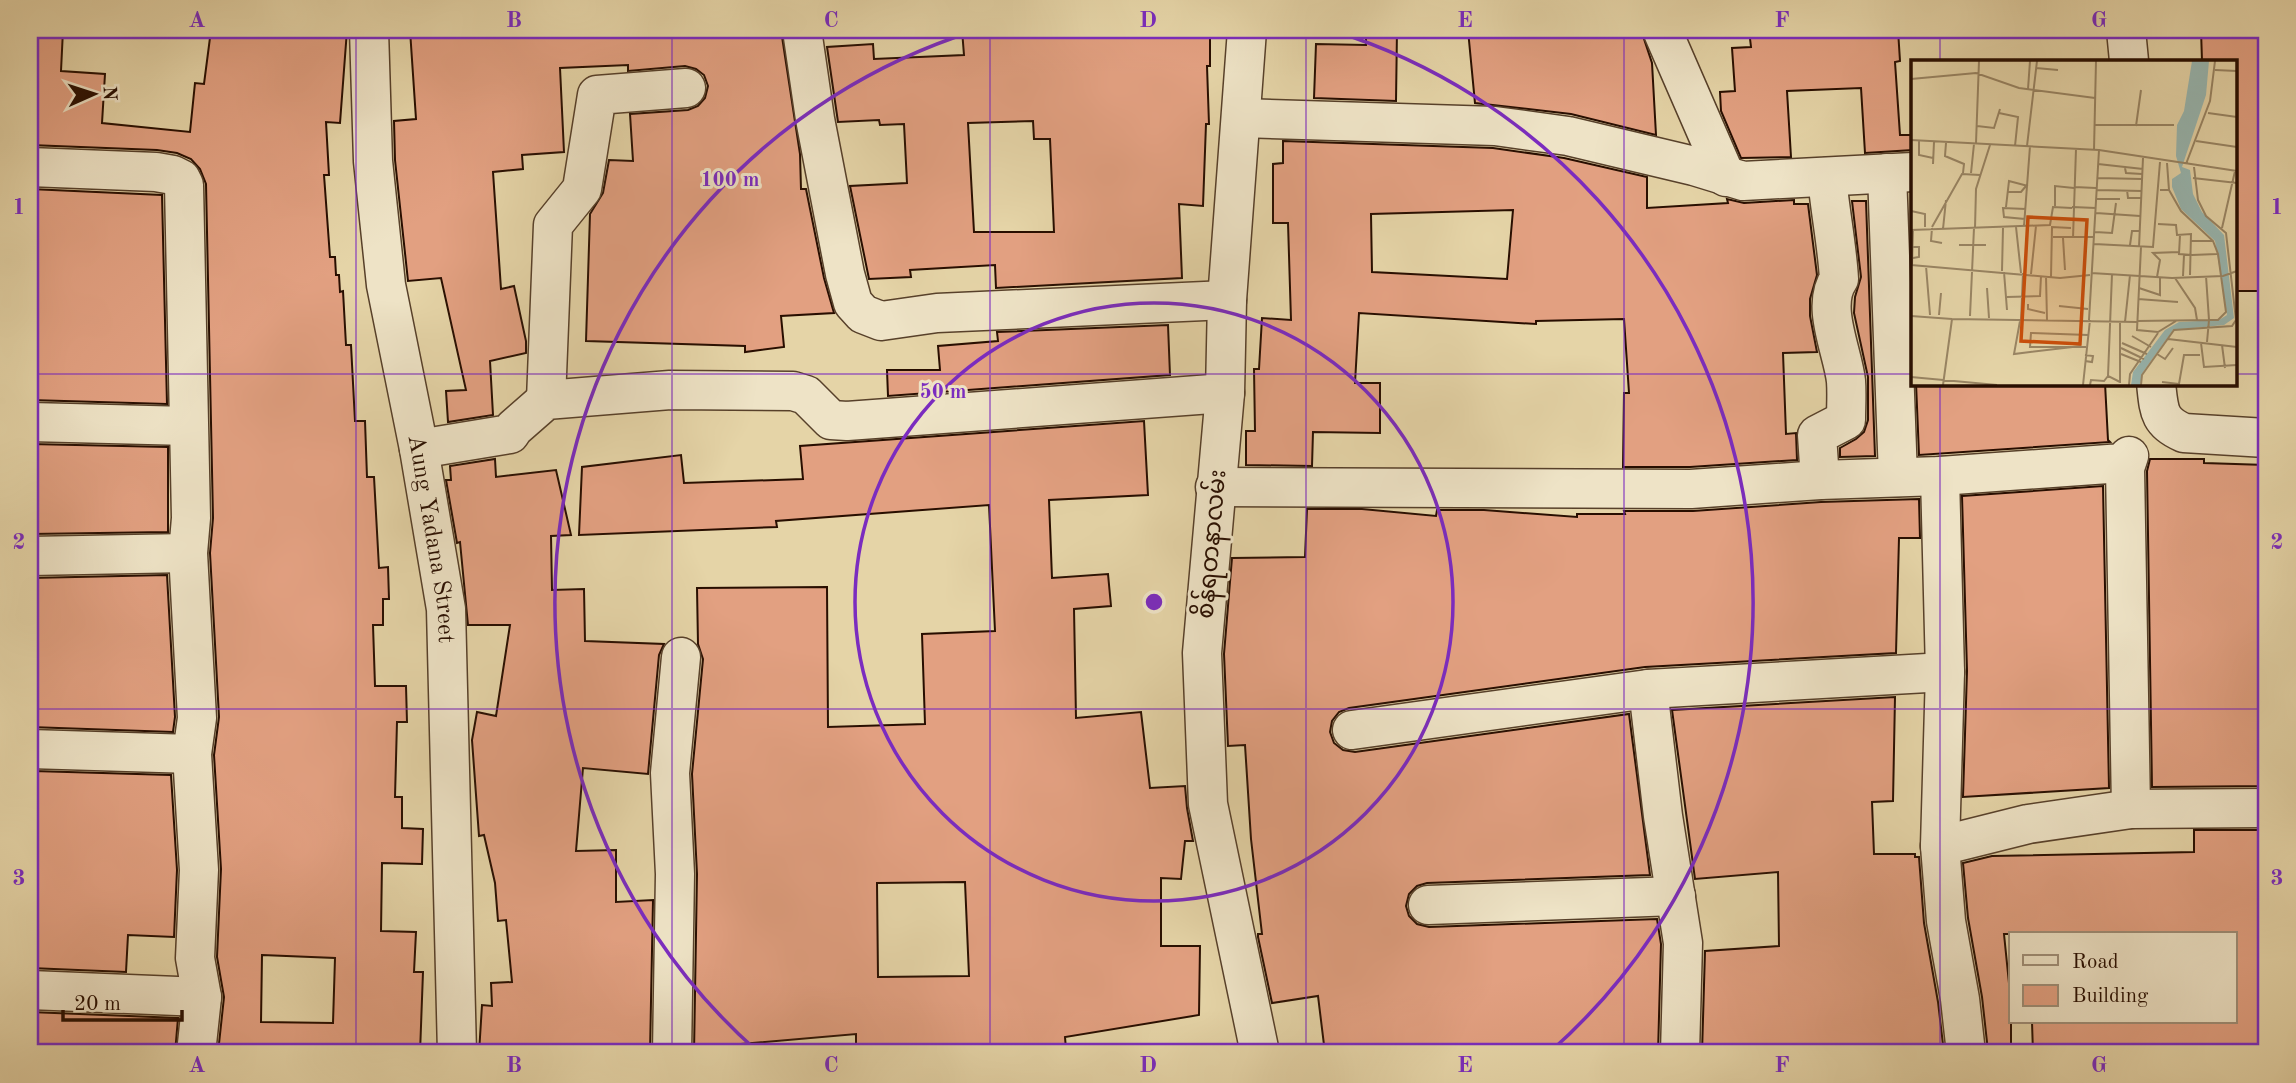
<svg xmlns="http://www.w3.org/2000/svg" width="2296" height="1083" viewBox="0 0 2296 1083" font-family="'Old Standard TT','Noto Sans Myanmar',serif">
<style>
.building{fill:#e2a081;stroke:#280e00;stroke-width:2;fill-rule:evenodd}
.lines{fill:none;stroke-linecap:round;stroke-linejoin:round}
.minor-casing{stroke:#57402a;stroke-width:41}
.minor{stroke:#eee3c6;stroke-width:38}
.grid{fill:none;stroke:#7b2cbf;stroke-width:2;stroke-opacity:0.55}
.ring{fill:none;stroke:#7b2cbf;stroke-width:3.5}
.labels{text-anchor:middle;stroke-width:6;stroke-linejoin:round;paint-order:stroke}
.street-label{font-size:24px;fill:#280e00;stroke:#eee3c6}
.inset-road{fill:none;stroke:#998564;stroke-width:2}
.view{fill:#cb4e0a;fill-opacity:0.15;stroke:#cb4e0a;stroke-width:3.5}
.inset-edge{fill:none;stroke:#280e00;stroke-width:3.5}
.centre{fill:#7b2cbf;stroke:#eee3c6;stroke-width:3.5}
.ring-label{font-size:21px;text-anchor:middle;font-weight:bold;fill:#7b2cbf;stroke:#eee3c6;stroke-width:6;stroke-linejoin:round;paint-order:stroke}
.neatline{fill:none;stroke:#7b2cbf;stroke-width:2.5}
.grid-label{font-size:23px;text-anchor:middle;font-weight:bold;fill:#7b2cbf}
</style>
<rect width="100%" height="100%" fill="#e5d4a7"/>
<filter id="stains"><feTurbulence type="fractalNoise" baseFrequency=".00286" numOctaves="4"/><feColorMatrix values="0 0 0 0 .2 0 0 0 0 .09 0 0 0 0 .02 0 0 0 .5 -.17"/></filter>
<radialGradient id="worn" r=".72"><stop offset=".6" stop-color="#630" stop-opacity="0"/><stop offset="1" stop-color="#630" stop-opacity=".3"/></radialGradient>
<g class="building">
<path d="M 30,30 L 63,30 L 61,71 L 105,74 L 102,123 L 190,132 L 195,83 L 204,84 L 211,30 L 347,30 L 340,123 L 326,122 L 329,175 L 324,175 L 330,257 L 335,257 L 336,275 L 339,275 L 340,292 L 343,291 L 346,345 L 351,345 L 355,421 L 365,421 L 367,477 L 374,477 L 379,568 L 388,567 L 389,599 L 383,599 L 383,625 L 373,625 L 375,686 L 406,686 L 407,722 L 397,722 L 395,797 L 402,797 L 402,828 L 423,829 L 422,864 L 382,863 L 381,931 L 416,932 L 414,972 L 423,972 L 420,1053 L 218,1053 L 224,997 L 217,957 L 221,869 L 214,755 L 219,717 L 210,553 L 213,518 L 206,184 L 200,169 L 191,159 L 177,153 L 157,150 L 30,145 L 35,71 L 30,71 ZM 262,955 L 335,958 L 333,1023 L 261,1022 Z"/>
<polygon points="410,30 781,30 800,154 801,189 806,189 824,278 834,313 781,316 784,347 745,352 745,346 586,341 590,214 603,193 609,160 633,161 630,114 688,110 698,106 705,98 708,86 704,75 696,69 685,66 628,71 628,65 560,68 564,152 522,155 523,169 493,172 501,289 514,286 526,341 526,353 490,361 493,415 448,422 446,391 466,390 441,278 408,281 395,160 394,121 416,119"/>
<path d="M 962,30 L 1210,30 L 1210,66 L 1207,66 L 1209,124 L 1206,124 L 1203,206 L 1179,204 L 1182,278 L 996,288 L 995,265 L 910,270 L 911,277 L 869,279 L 850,186 L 907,183 L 904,124 L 880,125 L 879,120 L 838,122 L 827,47 L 873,44 L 874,59 L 964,55 ZM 1033,121 L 1034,139 L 1050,139 L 1054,232 L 974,232 L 968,123 Z"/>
<polygon points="1366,30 1397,30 1396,101 1314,98 1316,44 1366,45"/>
<polygon points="1468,30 1641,30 1652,63 1656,135 1571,114 1475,103"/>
<polygon points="1749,30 1898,30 1900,61 1895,62 1900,135 1913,135 1913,150 1865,153 1861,88 1787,91 1791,157 1741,158 1721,111 1720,92 1735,91 1732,48 1751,47"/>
<polygon points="2201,30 2262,30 2266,116 2266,291 2235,291 2235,61 2202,61"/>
<path d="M 1283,141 L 1493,148 L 1564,158 L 1647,177 L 1647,208 L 1728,203 L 1727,199 L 1744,203 L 1794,200 L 1794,204 L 1808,204 L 1817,275 L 1810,299 L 1810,316 L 1817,352 L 1783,353 L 1786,434 L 1796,433 L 1797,460 L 1690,467 L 1623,467 L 1624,393 L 1629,393 L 1624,319 L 1536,321 L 1536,324 L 1359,313 L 1355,383 L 1380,383 L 1380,433 L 1313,432 L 1312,466 L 1246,465 L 1246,431 L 1255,431 L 1254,369 L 1259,369 L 1262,318 L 1291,320 L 1288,223 L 1273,223 L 1273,164 L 1283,163 ZM 1513,210 L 1507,279 L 1372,272 L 1371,214 Z"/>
<polygon points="30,189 162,195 167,404 30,400"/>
<polygon points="1852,201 1866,201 1875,456 1840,457 1840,448 1856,439 1864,432 1868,420 1868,377 1854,313 1855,297 1861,277"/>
<polygon points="1168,325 1170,375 888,396 887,370 940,370 938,346 998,341 997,332"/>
<polygon points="1916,383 2105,383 2108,440 2110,442 1919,455"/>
<path d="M 1144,421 L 1148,495 L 1049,500 L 1052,578 L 1108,574 L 1111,606 L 1074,609 L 1076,718 L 1141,712 L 1150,788 L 1185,786 L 1187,808 L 1193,841 L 1185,841 L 1181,879 L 1161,878 L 1161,946 L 1200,946 L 1199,1015 L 1065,1037 L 1066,1049 L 1023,1051 L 1023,1053 L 856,1053 L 856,1034 L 730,1045 L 730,1053 L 694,1053 L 697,874 L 692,774 L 703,659 L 698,644 L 697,588 L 827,587 L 828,727 L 925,724 L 922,634 L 995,631 L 989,505 L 776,521 L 777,527 L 579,535 L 582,467 L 681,455 L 684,483 L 803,479 L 800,446 ZM 965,882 L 969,976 L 878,977 L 877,883 Z"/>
<polygon points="30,444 168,447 168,532 30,534"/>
<polygon points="495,459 496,477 556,470 571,535 551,536 552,590 584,589 585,641 664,644 659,655 648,774 583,768 576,851 616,850 616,902 653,900 650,1053 479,1053 482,1005 492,1006 491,983 512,982 506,920 498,921 495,883 484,835 479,836 472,740 477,712 496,716 510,625 468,625 460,542 457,543 446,480 451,480 450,466"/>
<polygon points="2150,459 2204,459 2204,463 2266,465 2266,617 2262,618 2266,709 2266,786 2152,787 2147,471"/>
<polygon points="2103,486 2109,788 1963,797 1967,671 1962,496"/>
<polygon points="1919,499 1920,538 1899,538 1896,653 1645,667 1349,708 1339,712 1332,721 1330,732 1334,743 1343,750 1355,752 1629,714 1650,875 1427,883 1417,886 1409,894 1406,906 1409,916 1417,924 1429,927 1657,919 1661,944 1658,1053 1325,1053 1318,996 1272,1003 1258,937 1258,934 1262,934 1251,839 1245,745 1228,746 1224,654 1232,558 1305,557 1307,509 1362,509 1436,516 1437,510 1484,510 1577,517 1577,514 1625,514 1624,511 1693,511 1821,502"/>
<polygon points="167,575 175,717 173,732 30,727 30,578"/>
<polygon points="1895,697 1893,801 1872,802 1874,854 1915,854 1915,857 1919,857 1924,923 1938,1002 1944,1053 1702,1053 1705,951 1779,946 1778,872 1695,879 1672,710"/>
<polygon points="33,771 171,775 177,870 174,937 128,935 126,972 30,968 30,823 33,822"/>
<polygon points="2194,830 2266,830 2266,1053 2033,1053 2032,1022 2235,1022 2235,934 2004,934 2011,1003 2011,1050 1988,1051 1982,997 1968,918 1963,863 1992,856 2194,852"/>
<polygon points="30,1012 178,1018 175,1053 30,1053"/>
</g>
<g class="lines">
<defs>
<g id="minor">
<path id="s1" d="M 369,30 L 373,161 L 386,285 L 419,449 L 446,609 L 457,1053"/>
<polyline points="802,30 815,119 845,274 853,303 863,314 881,321 937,313 1227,300"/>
<polyline points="1247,30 1227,300 1225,393 1202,653 1208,804 1260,1053"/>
<polyline points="1662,30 1726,177"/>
<polyline points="2126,30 2129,61"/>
<polyline points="1242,118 1495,126 1568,136 1694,166 1743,181 1913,172"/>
<polyline points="30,167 156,172 173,175 181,179 184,185 191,518 188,553 197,718 192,754 199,870 195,958 202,997 196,1053"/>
<polyline points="1887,173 1898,477"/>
<path d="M 2156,383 C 2159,410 2158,422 2184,433 L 2266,438"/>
<polyline points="546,400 553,225 582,189 597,95 686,88"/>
<polyline points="30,422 188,426"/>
<polyline points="419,449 510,434 514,428 546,400 670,390 793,391 806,395 831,420 847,421 1225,393"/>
<polyline points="1940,476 1945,672 1940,846 1946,921 1960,999 1966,1053"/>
<path d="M 1820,480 L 1817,435 L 1846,420 C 1846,407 1847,394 1846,381 C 1843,352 1820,306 1839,279 C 1837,244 1830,212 1827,177"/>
<polyline points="1215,487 1691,489 1820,480 1940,476 2122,463 2129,456 2125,468 2131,809"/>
<polyline points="30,556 188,553"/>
<polyline points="1648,689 1663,816 1683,943 1680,1053"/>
<polyline points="1352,730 1648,689 1945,672"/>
<polyline points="30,749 192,754"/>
<polyline points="1940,846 2028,824 2131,809 2266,808"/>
<polyline points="1428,905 1676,896"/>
<polyline points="30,990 202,997"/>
<polyline points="672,1053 675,874 670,773 681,657"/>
</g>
</defs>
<use href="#minor" class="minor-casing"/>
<use href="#minor" class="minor"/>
</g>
<path class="grid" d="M 356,30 L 356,1053M 672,30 L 672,1053M 990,30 L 990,1053M 1306,30 L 1306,1053M 1624,30 L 1624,1053M 1940,30 L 1940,61M 30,374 L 1913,374M 2235,374 L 2266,374M 1940,383 L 1940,1053M 30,709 L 2266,709"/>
<g class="ring">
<circle cx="1154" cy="602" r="299"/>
<path d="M757 1051A599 599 0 0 1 974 31M1334 31A599 599 0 0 1 1551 1051"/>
</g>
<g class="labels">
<g class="street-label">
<text dy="8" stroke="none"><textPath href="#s1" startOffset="514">Aung Yadana Street</textPath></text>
<text transform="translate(1211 544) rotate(-85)" y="8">စိန်ရတနာလမ်း</text>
</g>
</g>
<g transform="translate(1911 60)">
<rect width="326" height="326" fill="#e5d4a7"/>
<path d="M 281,1 L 298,1 L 295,35 L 271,107 L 279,110 L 282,134 L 291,152 L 313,175 L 323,258 L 313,265 L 262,270 L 232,312 L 229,325 L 220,325 L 222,312 L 254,270 L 268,262 L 308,260 L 316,255 L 304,181 L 270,149 L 261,127 L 261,119 L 270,113 L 265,96 L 266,65 L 273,51 Z" fill="#98b7b1"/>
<path class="inset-road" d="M 125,8 L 147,10M 304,10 L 326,11M 0,19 L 65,13 L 108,28 L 184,38M 117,29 L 119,1M 88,53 L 107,57 L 104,86M 297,53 L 326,57M 183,65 L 263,65M 66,66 L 83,68 L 89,49M 225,66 L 230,30M 0,80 L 188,90 L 326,111M 8,81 L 8,95 L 22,98M 285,81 L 326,87M 35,83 L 34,96 L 53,104 L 52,113M 65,83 L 68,1M 116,86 L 126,1M 183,90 L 185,1M 22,104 L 23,82M 187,104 L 232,109M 275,104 L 299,41 L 304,1M 214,108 L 215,113 L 231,114M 60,113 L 63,84M 186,118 L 231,119M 282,118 L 326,123M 163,127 L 185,128M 186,130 L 231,131M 216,130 L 217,138 L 230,138M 249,130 L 258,130 L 256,103M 258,130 L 270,151 L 302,181 L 307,194 L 315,252 L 307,260 L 298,260 L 295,216M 96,132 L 110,132 L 115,126M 186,139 L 209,139M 144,146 L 144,126 L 163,128M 95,147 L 98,121 L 117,126M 161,147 L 185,148M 0,151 L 14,154 L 14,167M 185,153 L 229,156M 114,159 L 93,157 L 92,148 L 115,149M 247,164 L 265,165 L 266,175 L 280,174 L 279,215M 113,166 L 119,86M 21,167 L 51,114 L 69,115M 105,167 L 110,213M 21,168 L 20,181 L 31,183M 64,168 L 65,129 L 79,85M 311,168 L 324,111M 32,169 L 35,140M 0,170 L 139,165 L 142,147 L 161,148M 184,172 L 201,173 L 205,143M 269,175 L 268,194 L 281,195M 142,177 L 183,177M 152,178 L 154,210M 162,178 L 165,89M 280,181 L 302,181M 183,184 L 242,187 L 249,102M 48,185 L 75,185M 219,185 L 221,171 L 229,171M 228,187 L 232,98M 230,187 L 226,270 L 247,272 L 265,261M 281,195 L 306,194M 2,198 L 8,197 L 8,187 L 2,187M 0,205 L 149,218 L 179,215M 1,205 L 2,170M 15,206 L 19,255M 91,211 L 92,168M 93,212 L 96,250M 180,213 L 261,218 L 312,216 L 326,211M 120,214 L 125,166M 201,214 L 197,316 L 209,322M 135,216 L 136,260M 272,216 L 273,195M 140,217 L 141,167 L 160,168M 246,217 L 249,200 L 242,193 L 268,192M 264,218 L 284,248 L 286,260M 76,228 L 78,258M 228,228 L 249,235 L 249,218M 96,237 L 129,236 L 130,216M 227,239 L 267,242M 117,244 L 117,249 L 134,253M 148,246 L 177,249M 28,255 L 30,233M 0,256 L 41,259M 59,256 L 63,168M 41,259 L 226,262M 178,260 L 188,90M 109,261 L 103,294 L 170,286M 110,261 L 112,213M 226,261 L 298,260 L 296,282M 214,262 L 219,215M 221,276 L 240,287M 257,279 L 326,287M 211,283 L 236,294M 290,283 L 293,307 L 326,305M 311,285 L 314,308M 175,287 L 119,287 L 120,273 L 177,275M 210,288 L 233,299M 210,294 L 230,302M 246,294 L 254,299 L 262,288M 174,301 L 181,302 L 182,296 L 174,295M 0,317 L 86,325M 251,322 L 268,324 L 273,295 L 289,295M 209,323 L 209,262M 32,325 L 41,259M 172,325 L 179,260M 179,325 L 180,320 L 193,321 L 197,316M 218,325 L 219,314 L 247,273M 230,325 L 231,315 L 263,270 L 321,266 L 325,260 L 315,173 L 295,156 L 287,140 L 283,107"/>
<path class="view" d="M 117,157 L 176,160 L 169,284 L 110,281 Z"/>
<rect width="326" height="326" class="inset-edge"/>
</g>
<circle cx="1154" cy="602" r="10" class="centre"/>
<g class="ring-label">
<text x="730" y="186">100 m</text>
<text x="943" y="398">50 m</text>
</g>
<rect width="2296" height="1083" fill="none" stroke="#e5d4a7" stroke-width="77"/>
<rect x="2009" y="932" width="228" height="91" fill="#eee3c6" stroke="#9f8e77" stroke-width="2"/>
<rect x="2023" y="955" width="35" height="10" fill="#eee3c6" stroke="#9f8e77" stroke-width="2"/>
<text x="2072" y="968" font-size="21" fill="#280e00">Road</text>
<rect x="2023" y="985" width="35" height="21" fill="#e2a081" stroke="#9f8e77" stroke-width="2"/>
<text x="2072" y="1002" font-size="21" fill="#280e00">Building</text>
<g transform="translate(94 94) rotate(87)" stroke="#eee3c6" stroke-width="5" paint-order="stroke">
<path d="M0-5L12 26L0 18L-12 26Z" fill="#280e00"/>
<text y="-10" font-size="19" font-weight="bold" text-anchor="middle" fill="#280e00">N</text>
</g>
<path d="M63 1010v10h119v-10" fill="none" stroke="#280e00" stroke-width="3.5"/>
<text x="74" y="1010" font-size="21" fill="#280e00" stroke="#eee3c6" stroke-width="5" paint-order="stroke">20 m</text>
<rect x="38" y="38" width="2220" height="1006" class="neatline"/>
<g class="grid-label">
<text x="197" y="27">A</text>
<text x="514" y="27">B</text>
<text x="831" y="27">C</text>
<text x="1148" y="27">D</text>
<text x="1465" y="27">E</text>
<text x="1782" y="27">F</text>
<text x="2099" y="27">G</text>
<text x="19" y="214">1</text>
<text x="2277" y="214">1</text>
<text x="19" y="549">2</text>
<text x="2277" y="549">2</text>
<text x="19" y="885">3</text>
<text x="2277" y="885">3</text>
<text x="197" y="1072">A</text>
<text x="514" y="1072">B</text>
<text x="831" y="1072">C</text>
<text x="1148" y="1072">D</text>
<text x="1465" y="1072">E</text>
<text x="1782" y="1072">F</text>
<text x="2099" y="1072">G</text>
</g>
<rect width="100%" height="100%" filter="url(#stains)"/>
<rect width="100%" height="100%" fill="url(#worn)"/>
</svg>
